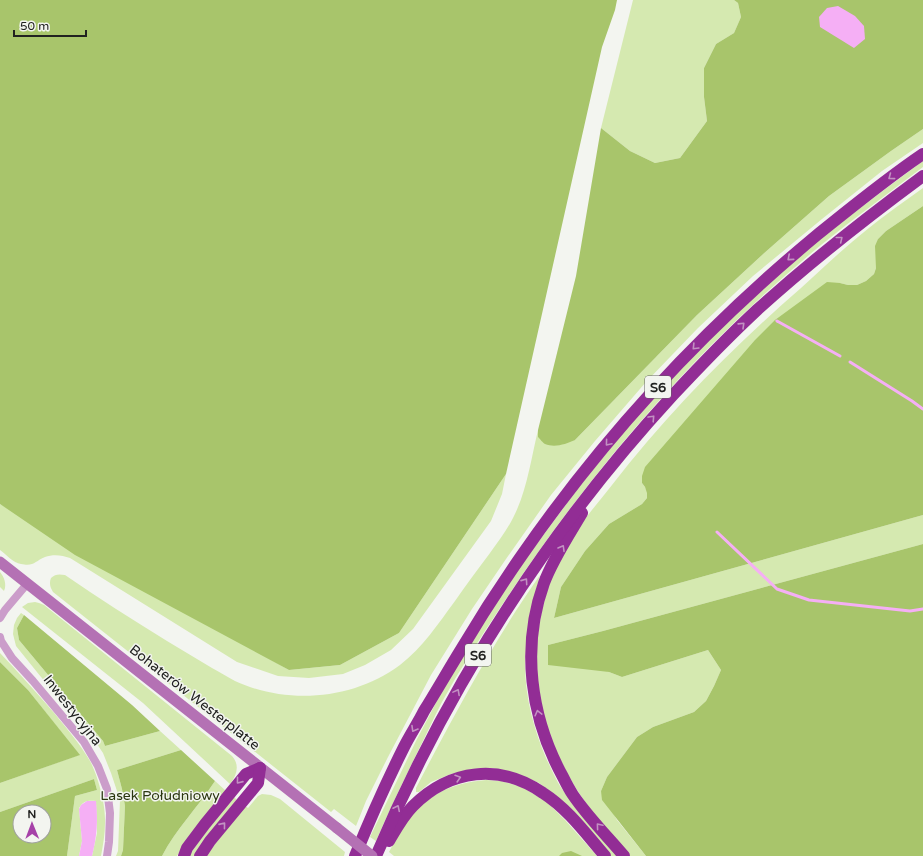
<svg xmlns="http://www.w3.org/2000/svg" width="923" height="856" viewBox="0 0 923 856" font-family="'Varela Round',sans-serif">
<style>
.green{fill:#d5e9b0}
.forest{fill:#a8c56b;fill-rule:evenodd}
.water{fill:#f5aff5}
.lines{fill:none;stroke-linecap:round;stroke-linejoin:round}
.stream{stroke:#f5aff5;stroke-width:3}
.street{stroke:#cb9dca;stroke-width:8}
.secondary{stroke:#b471b4;stroke-width:11}
.highway{stroke:#922d95;stroke-width:12}
.secondary-bridge{stroke:#b471b4;stroke-width:11}
.oneway{stroke:#c291c2}
.labels{text-anchor:middle;stroke-width:3;stroke-linejoin:round;paint-order:stroke}
.shield{fill:#f3f5f0;stroke:#60615e;stroke-width:1}
.shield-label{font-size:13px;font-weight:bold;fill:#212220}
.street-label{font-size:14px;fill:#212220;stroke:#f3f5f0}
.park-label{font-size:14px;fill:#2a3610;stroke:#f3f5f0}
</style>
<rect width="100%" height="100%" fill="#f3f5f0"/>
<g class="green">
<polygon points="633,0 734,0 738,3 741,17 734,33 716,44 704,68 704,97 707,121 680,158 655,163 630,151 601,128"/>
<path d="M 923,129 L 923,143 L 882,171 L 822,219 L 753,276 L 698,328 L 646,382 L 595,441 L 551,495 L 506,559 L 472,609 L 431,675 L 388,757 L 366,801 L 356,826 L 334,809 L 331,812 L 53,592 C 50,587 49,583 51,578 C 55,574 59,574 65,575 C 98,598 133,620 167,641 C 182,650 197,659 212,668 C 220,672 227,677 235,681 C 287,705 353,700 400,665 C 423,647 438,624 455,601 C 466,585 478,569 490,553 C 498,542 507,530 513,518 C 527,491 531,459 538,430 L 538,437 L 575,440 L 697,315 L 761,256 L 829,196 L 891,151 Z"/>
<path d="M 923,161 L 923,167 C 889,193 854,218 821,245 C 696,348 589,472 500,608 C 480,638 460,669 442,702 C 434,717 427,733 419,749 C 404,780 389,810 376,841 L 370,837 L 416,741 L 438,699 L 469,645 L 522,564 L 579,487 L 625,430 L 673,377 L 733,316 L 817,241 L 884,190 Z"/>
<path d="M 923,188 L 923,206 L 886,231 L 878,239 L 876,259 L 876,268 L 874,274 L 866,281 L 857,285 L 848,285 L 840,283 L 642,483 L 645,487 L 648,493 L 647,498 L 642,504 L 609,524 L 585,551 L 561,587 L 554,618 L 923,515 L 923,544 L 603,631 L 548,645 L 609,672 L 622,677 L 708,650 L 721,670 L 714,686 L 706,701 L 694,712 L 653,727 L 637,737 L 607,777 L 601,791 L 617,820 L 646,856 L 630,856 C 616,840 601,824 589,807 C 560,769 537,714 536,665 C 536,629 544,591 560,558 C 573,531 594,508 612,485 C 668,413 732,348 801,288 C 818,273 834,257 852,242 C 874,223 899,205 923,188 Z"/>
<path d="M 506,474 L 502,494 L 491,521 L 413,629 L 391,650 L 365,665 L 343,674 L 309,678 L 278,676 L 237,662 L 70,558 C 62,555 53,554 45,557 C 35,561 34,567 21,564 C 13,563 6,554 0,550 L 0,504 L 289,670 L 340,665 L 399,633 Z"/>
<path d="M 0,572 C 4,577 7,584 4,591 L 0,587 Z"/>
<path d="M 540,575 C 536,589 533,604 531,619 C 529,629 527,639 526,649 C 522,686 532,725 546,758 C 552,770 557,783 565,793 C 580,815 599,835 617,856 L 611,856 L 555,795 L 539,783 L 518,774 L 492,768 L 473,769 L 451,774 L 431,782 L 419,792 L 416,792 L 416,788 C 454,715 493,642 540,575 Z"/>
<path d="M 35,602 L 39,603 L 44,605 L 232,756 C 240,765 237,775 230,784 L 143,703 L 22,607 L 28,603 Z"/>
<polygon points="21,613 24,615 17,628 19,640 103,741 105,746 160,731 181,750 117,770 122,789 125,806 123,850 121,856 116,856 118,851 120,800 111,773 103,753 87,729 68,707 41,677 16,646 13,634 14,625 17,618"/>
<path d="M 0,653 C 19,673 37,693 55,714 C 67,729 80,744 90,761 C 98,776 106,805 105,823 C 105,834 103,845 101,856 L 92,856 L 97,833 L 96,801 C 88,800 83,801 79,808 L 82,841 L 79,856 L 67,856 L 75,796 L 97,790 L 94,779 L 0,812 L 0,783 L 79,755 L 28,690 L 0,662 Z"/>
<path d="M 486,780 L 501,781 L 522,787 L 547,802 L 565,820 L 597,856 L 394,856 L 389,852 C 394,843 399,833 404,825 C 425,795 451,783 486,780 Z"/>
<path d="M 215,781 L 226,791 L 189,836 L 177,856 L 162,856 C 176,829 198,807 215,781 Z"/>
<polygon points="262,794 271,795 280,799 345,852 344,856 206,856 244,805 248,808 258,796"/>
<polygon points="233,796 237,800 194,856 188,856"/>
</g>
<g class="forest">
<polygon points="0,0 617,0 615,10 602,47 506,474 399,633 340,665 289,670 75,555 0,504"/>
<path d="M 734,0 L 923,0 L 923,129 L 891,151 L 829,196 L 761,256 L 697,315 L 575,440 C 566,444 555,448 545,444 C 543,443 540,439 538,437 L 538,430 L 576,276 L 601,128 L 630,151 L 655,163 L 680,158 L 707,121 L 704,97 L 704,68 L 716,44 L 734,33 L 741,17 L 738,3 Z"/>
<polygon points="923,206 923,515 554,618 561,587 585,551 609,524 642,504 647,498 647,493 645,487 642,483 642,476 645,467 755,340 775,320 827,282 840,283 848,285 857,285 866,281 874,274 876,268 875,246 878,239 886,231"/>
<polygon points="923,544 923,856 646,856 602,800 601,791 607,777 637,737 653,727 694,712 706,701 714,686 721,670 708,650 622,677 609,672 548,665 548,645 603,631"/>
<polygon points="24,615 132,705 160,731 105,746 103,741 19,640 17,628"/>
<polygon points="0,662 28,690 80,755 0,783"/>
<path d="M 181,750 L 215,781 C 198,807 176,829 162,856 L 121,856 L 123,850 L 125,806 L 122,789 L 117,770 Z"/>
<path d="M 94,779 L 97,790 L 75,796 L 67,856 L 0,856 L 0,812 ZM 20,812 L 44,812 L 44,836 L 20,836 Z"/>
<polygon points="571,851 582,856 559,856 562,853"/>
</g>
<g class="water">
<polygon points="838,6 855,16 864,26 865,39 854,48 820,27 819,17 827,8"/>
<path d="M 87,801 L 96,801 C 98,822 97,836 92,856 L 79,856 L 82,841 L 79,809 L 81,805 Z"/>
</g>
<g class="lines">
<g class="stream">
<polyline points="777,321 840,356"/>
<polyline points="850,362 912,401 923,409"/>
<polyline points="717,532 777,589 809,600 910,611 923,609"/>
</g>
<g class="street">
<polyline points="0,618 5,610 27,584"/>
<polyline points="0,637 1,641 12,658 33,681 84,742 98,766 107,789 110,813 109,842 107,856"/>
</g>
<polyline class="secondary" points="0,562 337,828"/>
<g class="highway">
<path d="M 582,513 C 569,535 553,559 544,583 C 521,647 530,717 563,777 C 566,783 569,789 573,795 C 588,817 607,836 624,856"/>
<path d="M 389,841 C 396,829 403,816 413,806 C 450,769 500,763 543,793 C 568,809 586,834 605,856"/>
<polyline points="184,856 187,848 205,824 246,774 260,768"/>
<polyline points="200,856 210,841 258,783 260,768"/>
<path d="M 355,856 C 370,819 386,783 404,747 C 410,735 418,723 424,711 C 437,690 449,669 462,648 C 481,616 501,585 522,555 C 605,435 705,328 817,235 C 852,207 886,179 923,154"/>
<path d="M 376,856 C 448,686 548,531 673,395 C 700,366 728,337 757,310 C 810,262 866,218 923,176"/>
</g>
<polyline class="secondary-bridge" points="337,828 372,856"/>
</g>
<defs><path id="oneway-chevron" d="M-2-3.5L2.5 0L-2 3.5" fill="none" stroke-width="1.6" stroke-linecap="round" stroke-linejoin="round"/></defs>
<g class="oneway">
<use href="#oneway-chevron" transform="translate(891 177) rotate(143)"/>
<use href="#oneway-chevron" transform="translate(840 239) rotate(-39)"/>
<use href="#oneway-chevron" transform="translate(790 258) rotate(139)"/>
<use href="#oneway-chevron" transform="translate(742 325) rotate(-44)"/>
<use href="#oneway-chevron" transform="translate(695 347) rotate(134)"/>
<use href="#oneway-chevron" transform="translate(652 418) rotate(-47)"/>
<use href="#oneway-chevron" transform="translate(608 443) rotate(130)"/>
<use href="#oneway-chevron" transform="translate(562 548) rotate(-60)"/>
<use href="#oneway-chevron" transform="translate(525 581) rotate(-55)"/>
<use href="#oneway-chevron" transform="translate(457 692) rotate(-62)"/>
<use href="#oneway-chevron" transform="translate(538 713) rotate(-104)"/>
<use href="#oneway-chevron" transform="translate(414 729) rotate(120)"/>
<use href="#oneway-chevron" transform="translate(458 778) rotate(-17)"/>
<use href="#oneway-chevron" transform="translate(239 781) rotate(129)"/>
<use href="#oneway-chevron" transform="translate(397 808) rotate(-64)"/>
<use href="#oneway-chevron" transform="translate(223 825) rotate(-51)"/>
<use href="#oneway-chevron" transform="translate(599 826) rotate(-130)"/>
</g>
<g class="labels">
<g class="shield">
<rect x="645" y="376" width="26" height="22" rx="3"/>
<rect x="465" y="644" width="26" height="22" rx="3"/>
</g>
<g class="shield-label">
<text x="658" y="392">S6</text>
<text x="478" y="660">S6</text>
</g>
<g class="street-label">
<text transform="translate(195 697) rotate(38)" y="5">Bohaterów Westerplatte</text>
<text transform="translate(73 710) rotate(52)" y="5">Inwestycyjna</text>
</g>
<g class="park-label">
<text x="160" y="800">Lasek Południowy</text>
</g>
</g>
<g transform="translate(32 824) rotate(359)"><circle r="19" fill="#f3f5f0" stroke="#9fa19d"/>
<path d="M0-3L7 15L0 10L-7 15Z" fill="#a642a8"/>
<text y="-6" font-size="11" font-weight="bold" text-anchor="middle" fill="#212220">N</text>
</g>
<path d="M14 30v6h72v-6" fill="none" stroke="#212220" stroke-width="2"/>
<text x="20" y="30" font-size="12" fill="#212220" stroke="#f3f5f0" stroke-width="3" paint-order="stroke">50 m</text>
</svg>
